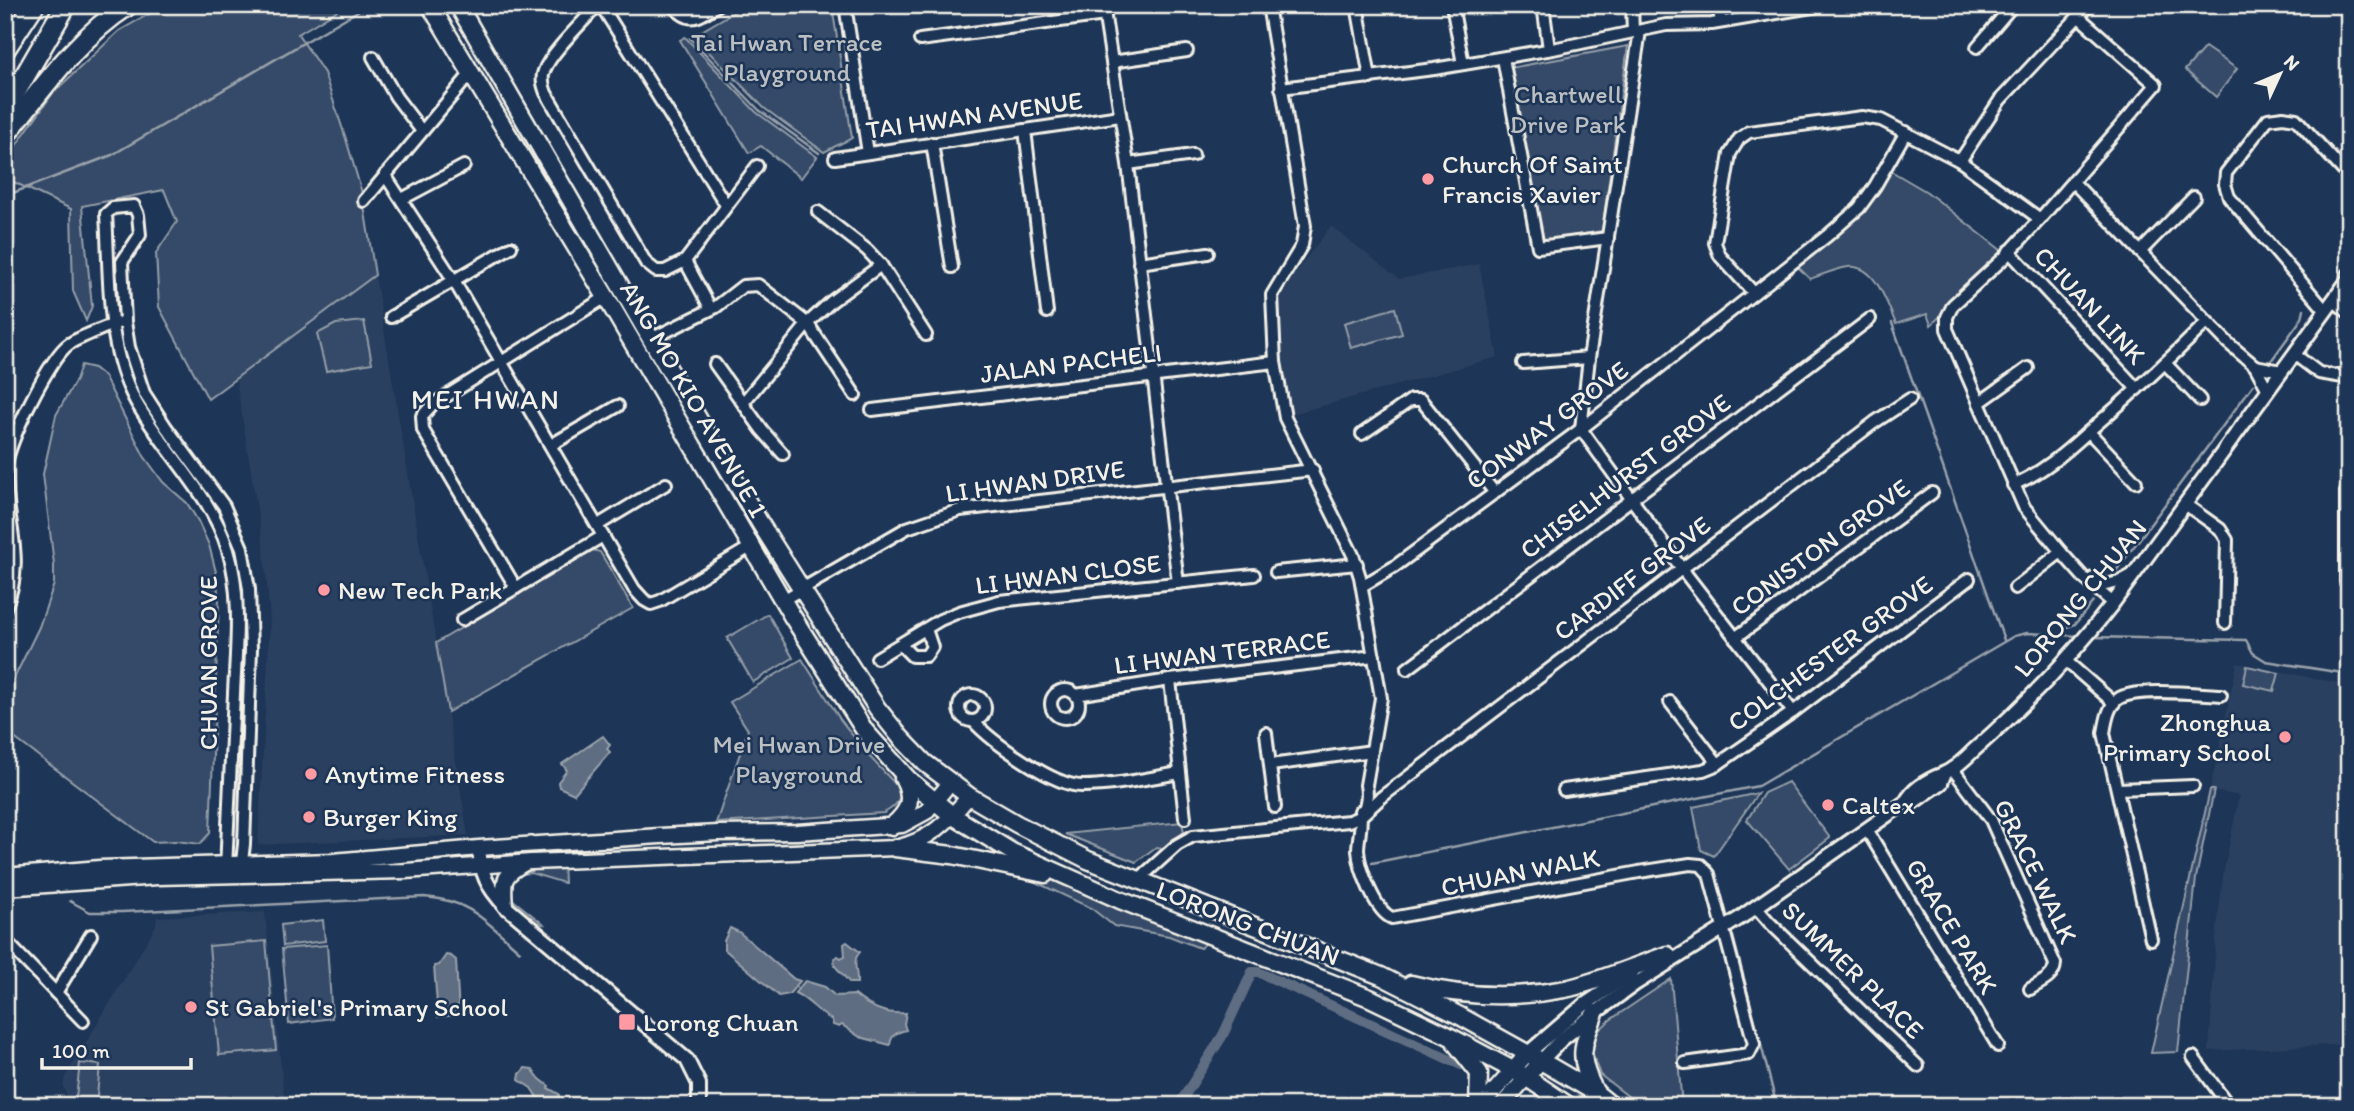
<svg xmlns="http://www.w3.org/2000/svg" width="2354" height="1111" viewBox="0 0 2354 1111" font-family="Itim,sans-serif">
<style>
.built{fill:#2a4060}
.green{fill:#354a67;stroke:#949ea8;stroke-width:2}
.water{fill:#5e6d82;stroke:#9aa2ab;stroke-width:2}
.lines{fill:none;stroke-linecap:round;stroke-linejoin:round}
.stream{stroke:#9aa2ab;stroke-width:2.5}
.canal{stroke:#5e6d82;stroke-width:10}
.minor-casing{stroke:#f4f1e8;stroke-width:16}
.tertiary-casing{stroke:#f4f1e8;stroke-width:18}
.secondary-casing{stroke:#f4f1e8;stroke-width:19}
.primary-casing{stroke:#f4f1e8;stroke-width:21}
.motorway-casing{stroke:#f4f1e8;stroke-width:24}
.minor{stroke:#1d3557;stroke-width:10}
.tertiary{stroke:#1d3557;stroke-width:12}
.secondary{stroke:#1d3557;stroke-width:14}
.primary{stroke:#1d3557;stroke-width:16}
.motorway{stroke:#1d3557;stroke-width:19}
.poi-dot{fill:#ff9aa2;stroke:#1d3557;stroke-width:2.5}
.labels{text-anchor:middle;stroke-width:5;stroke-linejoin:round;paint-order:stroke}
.park-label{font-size:26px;fill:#bbbfc1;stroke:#1d3557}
.street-label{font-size:26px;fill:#f4f1e8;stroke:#1d3557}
.poi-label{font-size:26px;fill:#f4f1e8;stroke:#1d3557;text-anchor:start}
.neighbourhood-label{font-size:28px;letter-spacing:2px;fill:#f4f1e8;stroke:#1d3557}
</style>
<rect width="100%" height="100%" fill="#1d3557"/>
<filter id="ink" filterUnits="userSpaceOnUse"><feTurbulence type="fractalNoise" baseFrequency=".0143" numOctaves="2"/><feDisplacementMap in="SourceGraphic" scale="14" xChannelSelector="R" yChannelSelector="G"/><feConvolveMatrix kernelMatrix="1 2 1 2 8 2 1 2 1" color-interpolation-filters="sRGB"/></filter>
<g filter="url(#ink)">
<g class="built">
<polygon points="1331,226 1399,279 1479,264 1498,357 1289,415 1275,303 1278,295"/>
<polygon points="375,275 468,835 258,845 270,620 264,551 236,380"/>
<polygon points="2237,663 2349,685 2349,1044 2209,1051 2216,938 2223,875 2239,796 2210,790"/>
<polygon points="265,912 285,1106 72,1106 63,1087 65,1077 150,936 156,925 157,917"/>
</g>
<g class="green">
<polygon points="165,5 346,5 298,34 324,73 346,139 362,193 375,275 208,399 159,307 156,253 177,222 164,190 82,206 92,306 86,321 73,291 71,209 5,178 5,161 53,93 119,31"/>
<polygon points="746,5 832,5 852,138 824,152 764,108 693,36"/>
<polygon points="685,37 756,112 817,157 801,178 761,146 749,153 680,40"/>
<polygon points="1628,46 1602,231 1548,240 1541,238 1510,68"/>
<polygon points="2205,47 2237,69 2216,97 2185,70"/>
<path d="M 1886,168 L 1927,192 L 2006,254 L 1931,325 L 1927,314 L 1896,324 C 1887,304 1876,264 1848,267 C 1835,269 1822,275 1810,279 L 1795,264 L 1853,218 Z"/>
<polygon points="1395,308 1402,334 1351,348 1344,323"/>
<polygon points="364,321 372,363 326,371 317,334 336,324"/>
<polygon points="81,365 94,368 104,376 144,456 163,482 187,503 198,521 209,545 216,572 219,601 210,833 200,844 176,841 153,842 5,731 5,697 39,627 54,584 54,564 43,474 56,415 76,380"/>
<polygon points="593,550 600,552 633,608 448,712 436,643"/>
<polygon points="768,614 793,658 753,682 727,638"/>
<path d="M 802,659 L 840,719 L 867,754 L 900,789 C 901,801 895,807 884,813 L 716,823 L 748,730 L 730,702 Z"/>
<polygon points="2247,666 2279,673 2274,691 2243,684"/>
<polygon points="1788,782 1830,838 1789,869 1747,820 1764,793"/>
<polygon points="2210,790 2214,790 2196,878 2178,1052 2151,1053"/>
<polygon points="1758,793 1714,856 1701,850 1693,807"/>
<polygon points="1182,822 1184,832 1163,848 1156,847 1136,862 1065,834"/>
<path d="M 563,861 L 564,883 L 531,873 L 520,874 L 507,887 L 512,899 L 543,924 C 524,922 509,900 503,884 C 512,859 541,862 563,861 Z"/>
<polygon points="1025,866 1212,938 1200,948 1169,936 1114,926 1091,908 1029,879"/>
<polygon points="323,920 325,941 283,946 281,925"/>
<polygon points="266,941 276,1050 219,1055 209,946"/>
<polygon points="327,945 332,1018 289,1024 282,949"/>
<polygon points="1671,979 1682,1106 1641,1106 1600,1075 1592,1052 1596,1033 1610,1020"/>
<polygon points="80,1063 100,1065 96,1106 75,1106"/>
</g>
<g class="water">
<polygon points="603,736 610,745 607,749 610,752 574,794 559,787 558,782 567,770 562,764"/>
<polygon points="730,928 739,932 794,979 800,981 789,994 779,996 724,949 724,941"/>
<path d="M 847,942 L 860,952 C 851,961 858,971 857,983 L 850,983 L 835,966 L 834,959 L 838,956 L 841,958 L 845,956 L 844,944 Z"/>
<polygon points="446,955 451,956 456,960 459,1015 438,1017 434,966 439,965"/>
<path d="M 805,981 L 825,987 L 835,996 L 855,995 C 869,1007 887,1015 906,1013 L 904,1024 L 906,1030 C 897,1032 891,1035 890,1045 L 860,1037 L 842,1025 L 839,1027 L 833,1025 L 832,1020 C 819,1014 810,1000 795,993 Z"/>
<polygon points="525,1068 532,1069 540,1079 549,1086 548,1088 559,1094 559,1099 550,1106 543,1106 531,1088 519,1080 520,1074"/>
</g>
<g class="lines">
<g class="stream">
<polyline points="690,38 759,110 819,153"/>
<polyline points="5,196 112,155 368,5"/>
<polyline points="1892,323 2004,640"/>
<polyline points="2271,361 2302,318 2304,309"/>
<polyline points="2110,579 2253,385"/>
<polyline points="2062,634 2067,627 2075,624 2093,602"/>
<polyline points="2089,637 2246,640 2253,653 2266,661 2349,674"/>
<polyline points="1372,863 1758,786 2014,636 2027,633 2079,636"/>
<path d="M 70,901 L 90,912 L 122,912 L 424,897 C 471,900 486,922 520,951"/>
<polyline points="1733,936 1775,1099"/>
</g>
<polyline class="canal" points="1178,1106 1223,1035 1252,972 1258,972 1461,1065"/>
<defs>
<g id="minor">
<path d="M 598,5 C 584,21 551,52 544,71 C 541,78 543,85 546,93 L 646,263 L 656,271 L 665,271 L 685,261 L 757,166"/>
<polyline points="601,5 726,205"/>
<path d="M 672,5 C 691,26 697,17 718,5"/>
<polyline points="845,5 868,153"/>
<polyline points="1103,5 1128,164 1178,583"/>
<path d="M 1268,5 L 1305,226 L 1302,245 L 1272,295 L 1275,362 L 1285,418 L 1353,555 L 1360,577 L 1381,698 L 1366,785 C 1368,795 1367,804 1362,813"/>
<polyline points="1357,5 1370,78"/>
<polyline points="1452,5 1463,64"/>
<polyline points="1543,5 1549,49"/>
<polyline points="1632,5 1633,32"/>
<polyline points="1718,5 1721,22"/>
<polyline points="2079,17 2156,85 2040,219 2004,258 1953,305 1947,317 1947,329 2024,507 2061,552 2085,579 2113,603"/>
<polyline points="1640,31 1589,358 1581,429 1682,569 1793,712"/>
<polyline points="920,40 1105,15"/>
<polyline points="1977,47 2013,5"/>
<polyline points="373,57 396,97 421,130"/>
<polyline points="1503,58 1538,247 1608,238"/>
<polyline points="1112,62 1187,51"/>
<polyline points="1281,88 1434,69 1553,49 1666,25 1712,24 1824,5"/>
<polyline points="1025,130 1047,312"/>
<polyline points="932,143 952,267"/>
<polyline points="835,158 1120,116"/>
<polyline points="1960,161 2000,100 2089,5"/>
<polyline points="1128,164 1193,155"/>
<polyline points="385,175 454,281 634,589 644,600 651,604 660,601 752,546"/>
<polyline points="2073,182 2228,343 2255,366 2268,390"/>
<polyline points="402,199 464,166"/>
<polyline points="364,201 472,72"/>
<polyline points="818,212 867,250 881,265 926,335"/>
<polyline points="2009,251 2137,389"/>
<polyline points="2140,252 2194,197"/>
<polyline points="685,261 711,309"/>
<polyline points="1139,263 1208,253"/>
<polyline points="1754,293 1720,256 1715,243 1730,154 1739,139 1749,132 1862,117 1881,120 1960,161 2040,219"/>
<polyline points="2333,300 2349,313"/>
<polyline points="2325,310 2229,197 2225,184 2226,173 2268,119 2283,117 2296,119 2349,177"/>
<polyline points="391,317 511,247"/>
<polyline points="651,339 716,307 743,286 758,285 808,324 855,395"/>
<polyline points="2294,354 2319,373 2349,378"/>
<polyline points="1523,363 1589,358"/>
<polyline points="2165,363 2200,400"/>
<polyline points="715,364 762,430 783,454"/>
<polyline points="2255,366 2282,371"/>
<polyline points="743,403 810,321 832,301 881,265"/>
<polyline points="1979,403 2028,368"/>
<polyline points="872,410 1275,362"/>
<polyline points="2089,432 2136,482"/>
<polyline points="1362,434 1411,400 1421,400 1495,493"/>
<polyline points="551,445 618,406"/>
<path d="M 2013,485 C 2042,473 2066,452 2088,432 C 2129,397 2169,360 2207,322"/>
<polyline points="2349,486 2346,492 2346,582 2349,585"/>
<polyline points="2185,504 2220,529 2227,540 2225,623"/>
<polyline points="598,525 666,484"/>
<polyline points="1276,572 1357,564"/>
<polyline points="2093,578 2106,585 2119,582 2132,575"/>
<polyline points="1362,586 1394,567 1581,429 1827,236 1859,208 1875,186 1906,132"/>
<polyline points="516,588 423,430 422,416 432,405 606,297"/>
<polyline points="2015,588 2061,552"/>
<polyline points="783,600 907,528 960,510 1313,470"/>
<path d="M 5,608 C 28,558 3,516 6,466 C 8,442 50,357 69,344 C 76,339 110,325 118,323"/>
<polyline points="462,620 603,536"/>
<polyline points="1735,638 1932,493"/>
<polyline points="901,645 912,656 926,656 932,647 926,629"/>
<polyline points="877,658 940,620 959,612 999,601 1254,575"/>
<polyline points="2066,661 2114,703"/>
<polyline points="1407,669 1870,319"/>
<polyline points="1170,680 1185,818"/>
<circle cx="1065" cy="704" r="14"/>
<polyline points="1076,695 1170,680 1374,656"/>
<circle cx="972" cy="708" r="13"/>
<polyline points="1670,702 1718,764"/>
<path d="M 973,721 C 992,742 1055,787 1083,786 C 1115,786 1148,778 1180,773"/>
<polyline points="1266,733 1275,807"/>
<polyline points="1271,765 1372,751"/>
<path d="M 1952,768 L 1991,820 L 2055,964 C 2054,978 2041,982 2030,989"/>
<polyline points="2118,789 2193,786"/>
<polyline points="1564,790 1703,770 1718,764 1793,712 1969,579"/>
<path d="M 1360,811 C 1363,824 1358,837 1358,850 C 1359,868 1375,911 1392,918 L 1639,872 L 1690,864 L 1701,865 L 1709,874 L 1754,1044 L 1749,1054 L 1685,1063"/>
<polyline points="1867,830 1998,1046"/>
<path d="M 226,869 C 229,811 231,752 234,693 C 236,648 242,595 228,550 C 211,494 165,453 136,402 C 105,346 110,276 106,214 L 113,208 L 134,206 L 138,215 L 140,235 L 122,262 L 125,322 L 129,347 L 144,393 L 166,427 L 224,506 L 242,548 L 249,589 L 251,649 L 244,844 L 241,871"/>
<polyline points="1138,880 1177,845 1193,836 1349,821 1361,816 1383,796 1875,422 1910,399"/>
<polyline points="1756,907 1769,922 1918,1066"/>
<path d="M 2151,939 L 2104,733 C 2106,722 2108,706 2118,699 C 2135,687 2199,694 2221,695"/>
<polyline points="5,940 83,1021"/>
<polyline points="56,993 91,935"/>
<polyline points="2193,1057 2229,1106"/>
</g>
<g id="tertiary">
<polyline points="1913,802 1941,783 1944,774"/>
<path d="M 479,848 C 481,874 487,887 505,906 L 687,1060 L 699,1084 L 699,1106"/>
<polyline points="1527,1054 1584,1005 1632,973"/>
<path d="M 1541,1061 L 1561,1040 L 1595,1013 L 1635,984 L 1740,918 L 1906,802 C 1913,788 1930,779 1943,774 C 1953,770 1965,759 1973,751 C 2024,706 2071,658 2113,603 L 2346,283 L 2349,275"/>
</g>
<g id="secondary">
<polyline points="5,876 100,868 333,861 479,848 660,836 718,833 797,832 902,825 926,812 950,783"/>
<path d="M 5,888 L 157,877 L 405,871 L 531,862 L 895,848 C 929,841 948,822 969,796"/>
<path d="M 505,906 C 503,880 502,876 525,863"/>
<polyline points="1481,1106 1527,1054"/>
<polyline points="1501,1106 1541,1061"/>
</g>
<g id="primary">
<polyline points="430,5 606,297 792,616 865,731 908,779 953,816 1012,852 1120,900 1370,998 1447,1035 1526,1077 1569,1106"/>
<polyline points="458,5 651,339 760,523 877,708 901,738 925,763 969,796 1017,824 1088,860 1381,976 1460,1016 1541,1061 1596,1093 1612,1106"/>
<path d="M 892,826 C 910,811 914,799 903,778"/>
<polyline points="895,848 952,855 1045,874"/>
<path d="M 1411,984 C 1462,997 1513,999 1565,989 C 1598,982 1634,966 1667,955"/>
<path d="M 1595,1013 C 1582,1046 1577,1058 1595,1091"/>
<polyline points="1456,1044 1479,1073 1478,1106"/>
</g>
<g id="motorway">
<polyline points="5,8 7,5"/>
<polyline points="5,49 34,5"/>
<polyline points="5,110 66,5"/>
<path d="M 5,135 C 43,88 76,39 128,5"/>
</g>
</defs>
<use href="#minor" class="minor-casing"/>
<use href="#tertiary" class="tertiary-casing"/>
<use href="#secondary" class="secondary-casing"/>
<use href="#primary" class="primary-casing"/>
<use href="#motorway" class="motorway-casing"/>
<use href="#minor" class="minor"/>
<use href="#tertiary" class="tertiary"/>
<use href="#secondary" class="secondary"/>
<use href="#primary" class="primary"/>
<use href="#motorway" class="motorway"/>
</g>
</g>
<g class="poi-dot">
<circle cx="1428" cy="179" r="7"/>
<circle cx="324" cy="590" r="7"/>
<circle cx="2285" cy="737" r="7"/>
<circle cx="311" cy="774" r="7"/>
<circle cx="1828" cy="805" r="7"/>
<circle cx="309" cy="817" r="7"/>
<circle cx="191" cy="1007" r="7"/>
<rect x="618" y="1013" width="18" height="18" rx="3.5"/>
</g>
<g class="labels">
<g class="park-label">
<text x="787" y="51">Tai Hwan Terrace<tspan x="787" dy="30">Playground</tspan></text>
<text x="1568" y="103">Chartwell<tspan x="1568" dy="30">Drive Park</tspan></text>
<text x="799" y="753">Mei Hwan Drive<tspan x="799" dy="30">Playground</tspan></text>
</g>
<g class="street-label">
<text transform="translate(974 115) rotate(-8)" y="9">TAI HWAN AVENUE</text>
<text transform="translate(2090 305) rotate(47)" y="9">CHUAN LINK</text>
<text transform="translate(1071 363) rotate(-7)" y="9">JALAN PACHELI</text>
<text transform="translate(694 399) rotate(60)" y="9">ANG MO KIO AVENUE 1</text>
<text transform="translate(1547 425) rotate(-37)" y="9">CONWAY GROVE</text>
<text transform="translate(1625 476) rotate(-37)" y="9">CHISELHURST GROVE</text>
<text transform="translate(1035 481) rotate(-8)" y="9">LI HWAN DRIVE</text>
<text transform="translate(1820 547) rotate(-36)" y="9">CONISTON GROVE</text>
<text transform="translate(1068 574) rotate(-7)" y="9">LI HWAN CLOSE</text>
<text transform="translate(1632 578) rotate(-37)" y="9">CARDIFF GROVE</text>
<text transform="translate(2080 598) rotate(-51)" y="9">LORONG CHUAN</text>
<text transform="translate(1222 652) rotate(-7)" y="9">LI HWAN TERRACE</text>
<text transform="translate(1830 653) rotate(-36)" y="9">COLCHESTER GROVE</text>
<text transform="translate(208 663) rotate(-90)" y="9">CHUAN GROVE</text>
<text transform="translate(2036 871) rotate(64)" y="9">GRACE WALK</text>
<text transform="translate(1520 872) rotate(-11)" y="9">CHUAN WALK</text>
<text transform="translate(1248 923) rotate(21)" y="9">LORONG CHUAN</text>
<text transform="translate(1952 926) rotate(59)" y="9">GRACE PARK</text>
<text transform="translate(1853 970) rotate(44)" y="9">SUMMER PLACE</text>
</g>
<g class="poi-label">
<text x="1442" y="173">Church Of Saint<tspan x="1442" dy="30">Francis Xavier</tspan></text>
<text x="338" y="599">New Tech Park</text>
<text x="2271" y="731" text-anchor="end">Zhonghua<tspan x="2271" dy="30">Primary School</tspan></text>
<text x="325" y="783">Anytime Fitness</text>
<text x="1842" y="814">Caltex</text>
<text x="323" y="826">Burger King</text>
<text x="205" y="1016">St Gabriel's Primary School</text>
<text x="643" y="1031">Lorong Chuan</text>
</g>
<g class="neighbourhood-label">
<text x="486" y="409">MEI HWAN</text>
</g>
</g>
<rect width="2354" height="1111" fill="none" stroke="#1d3557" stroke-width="28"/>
<rect x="14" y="14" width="2326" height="1083" fill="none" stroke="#f4f1e8" stroke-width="2.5" filter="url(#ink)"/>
<g transform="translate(2280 74) rotate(46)" stroke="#1d3557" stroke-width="5" paint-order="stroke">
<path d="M0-5L12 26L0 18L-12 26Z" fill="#f4f1e8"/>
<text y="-10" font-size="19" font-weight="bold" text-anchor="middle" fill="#f4f1e8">N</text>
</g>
<path d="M42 1058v10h149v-10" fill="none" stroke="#f4f1e8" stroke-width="3.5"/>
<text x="52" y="1058" font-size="21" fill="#f4f1e8" stroke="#1d3557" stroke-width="5" paint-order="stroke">100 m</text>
</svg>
